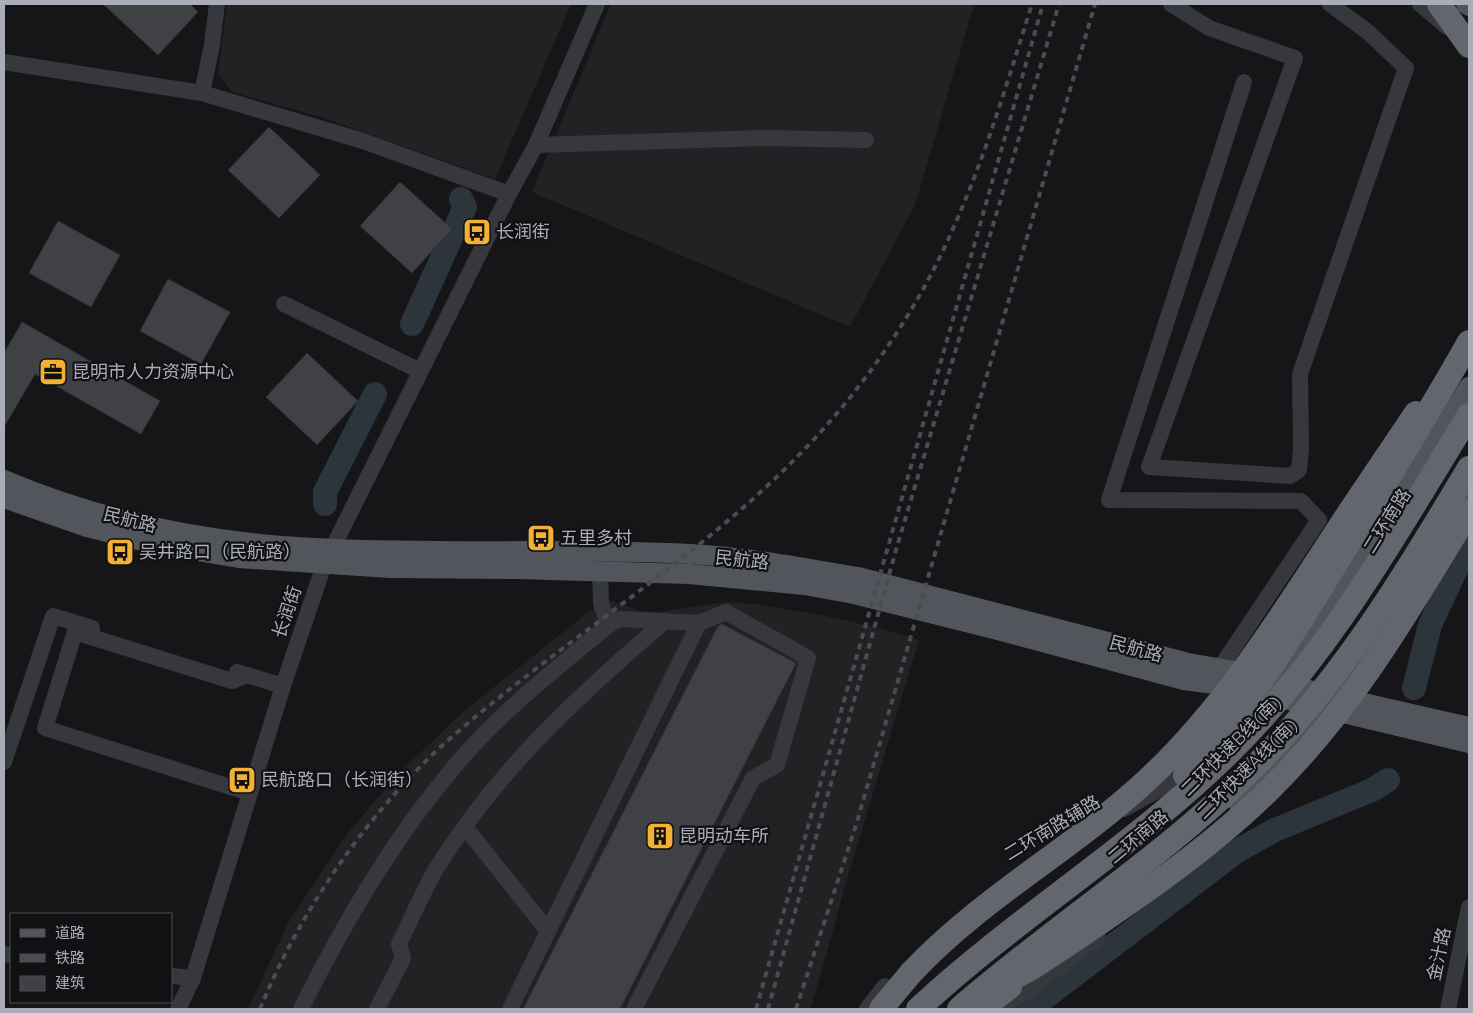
<svg xmlns="http://www.w3.org/2000/svg" width="1473" height="1013" viewBox="0 0 1473 1013" font-family="Quicksand,'Noto Sans SC',sans-serif">
<style>
.built{fill:#222225}
.lines{fill:none;stroke-linecap:round;stroke-linejoin:round}
.river{stroke:#2c353c;stroke-width:24}
.building{fill:#404145;stroke:#303034}
.minor{stroke:#37383d;stroke-width:16}
.major{stroke:#53555c;stroke-width:20}
.highway{stroke:#63666e;stroke-width:24}
.rail{stroke:#4a4c52;stroke-width:4;stroke-dasharray:6 5;stroke-linecap:butt}
.highway-bridge{stroke:#63666e;stroke-width:24}
.labels{text-anchor:middle;stroke-width:4.5;stroke-linejoin:round;paint-order:stroke}
.poi-label{font-size:18px;fill:#a8adb8;stroke:#111113;text-anchor:start}
.street-label{font-size:18px;fill:#a8adb8;stroke:#111113}
</style>
<rect width="100%" height="100%" fill="#161618"/>
<g class="built">
<polygon points="227,4 571,4 495,179 321,117 232,92 218,73"/>
<polygon points="611,4 974,4 915,205 850,327 532,192"/>
<polygon points="608,600 641,611 657,612 726,602 755,604 825,616 879,628 919,640 848,876 811,1009 248,1009 288,923 346,835 396,776 464,711 587,613"/>
</g>
<g class="lines">
<g class="river">
<polyline points="412,324 465,207 461,199"/>
<polyline points="325,504 325,492 375,394"/>
<polyline points="1414,688 1430,625 1458,565 1469,548"/>
<polyline points="1030,1009 1237,851 1275,830 1372,790 1388,780"/>
</g>
</g>
<g class="building">
<polygon points="103,4 190,4 198,12 158,55"/>
<polygon points="269,127 320,175 279,218 228,170"/>
<polygon points="400,182 452,229 412,273 360,226"/>
<polygon points="58,221 120,255 91,307 29,273"/>
<polygon points="168,279 230,312 201,364 140,331"/>
<polygon points="22,322 160,401 141,434 35,374 4,427 4,353"/>
<polygon points="307,353 358,401 317,445 266,397"/>
<polygon points="722,624 796,663 620,1009 523,1009 718,626"/>
</g>
<g class="lines">
<g class="minor">
<polyline points="1171,4 1209,28 1295,58 1149,467 1290,476 1299,470 1301,449 1300,374 1406,68 1368,32 1330,4"/>
<polyline points="1420,4 1447,27"/>
<polyline points="4,62 202,93 363,141 509,194"/>
<polyline points="202,93 212,45 217,4"/>
<polyline points="536,145 766,138 866,140"/>
<polyline points="284,304 420,371"/>
<polyline points="600,572 601,604 609,625"/>
<polyline points="1220,668 1319,520 1301,501 1109,500 1244,82"/>
<polyline points="237,672 283,686"/>
<polyline points="247,675 232,681 75,632 45,728 249,793"/>
<polyline points="4,762 53,616 92,628"/>
<polyline points="1124,809 1194,770"/>
<polyline points="465,827 548,931"/>
<polyline points="4,954 11,955"/>
<polyline points="171,976 193,978"/>
<polyline points="178,1009 193,978 283,686 324,565 509,194 536,145 597,4"/>
<path d="M 301,1009 C 344,922 396,834 460,760 C 504,709 557,668 609,625 L 620,619 L 699,623 L 726,612 L 808,658 L 777,765 L 753,778 L 634,1009"/>
<path d="M 377,1009 L 403,958 L 399,944 C 411,920 422,893 436,869 C 499,768 576,698 665,621"/>
<polyline points="510,1009 699,623"/>
<polyline points="867,1009 885,986"/>
<polyline points="1002,1009 1098,937"/>
<polyline points="1448,1009 1469,907"/>
</g>
<g class="major">
<polyline points="1466,4 1469,6"/>
<path d="M 4,480 C 107,524 222,545 334,549 C 452,554 572,548 690,554 C 747,557 802,568 858,577 L 1188,663 L 1241,672 L 1324,694 L 1469,727"/>
<polyline points="4,498 87,527 155,544 239,558 390,568 517,569 689,574 804,585 854,594 994,629 1184,680 1230,686 1469,743"/>
<polyline points="1451,524 1469,493"/>
<polyline points="1271,690 1367,553 1469,387"/>
<path d="M 1235,800 C 1290,752 1336,696 1378,636"/>
</g>
<g class="highway">
<polyline points="1350,511 1416,413"/>
<polyline points="989,991 1032,968 1064,947"/>
<polyline points="881,1009 911,973"/>
<polyline points="981,1009 1010,987"/>
</g>
<g class="rail">
<path d="M 260,1009 C 300,910 373,805 454,735 C 565,639 696,560 798,456 C 861,392 916,313 952,231 C 985,158 1008,80 1032,4"/>
<polyline points="756,1009 1043,4"/>
<polyline points="768,1009 896,550 1059,4"/>
<polyline points="796,1009 856,825 1095,4"/>
</g>
<g class="highway-bridge">
<polyline points="1439,4 1469,46"/>
<path d="M 1185,775 C 1250,708 1298,626 1346,547 C 1388,479 1430,411 1469,342"/>
<path d="M 1064,947 C 1134,900 1205,852 1266,793 C 1351,711 1408,612 1469,511"/>
<path d="M 911,973 C 980,899 1071,850 1145,782 C 1228,706 1288,605 1350,511"/>
<path d="M 918,1009 C 1018,916 1135,846 1232,750 C 1330,653 1397,532 1469,415"/>
<path d="M 959,1009 C 1054,926 1161,859 1251,770 C 1340,683 1406,574 1469,468"/>
</g>
</g>
<defs>
<symbol id="bus-square" viewBox="-11 -11 22 22"><rect x="-9" y="-9" width="18" height="18" rx="4" fill="#f2b134" stroke="#111113"/><path d="M-5-6H5V4H4V6H2V4H-2V6H-4V4H-5ZM-3.5-4V0h7V-4ZM-3.5 1.2v1.5H-2V1.2ZM2 1.2v1.5H3.5V1.2Z" fill="#111"/></symbol>
<symbol id="office-square" viewBox="-11 -11 22 22"><rect x="-9" y="-9" width="18" height="18" rx="4" fill="#f2b134" stroke="#111113"/><path d="M-6-3h4V-5.5h4V-3h4V5H-6ZM-1-4.5V-3h2v-1.5ZM-6 0V1H6V0Z" fill="#111"/></symbol>
<symbol id="building-square" viewBox="-11 -11 22 22"><rect x="-9" y="-9" width="18" height="18" rx="4" fill="#f2b134" stroke="#111113"/><path d="M-4-6H4V6H1V3H-1V6H-4ZM-2.5-4.3h1.7v1.8h-1.7ZM.8-4.3h1.7v1.8H.8ZM-2.5-1h1.7V.8h-1.7ZM.8-1h1.7V.8H.8Z" fill="#111"/></symbol>
</defs>
<g fill-rule="evenodd">
<use href="#bus-square" x="461" y="216" width="32" height="32"/>
<use href="#office-square" x="37" y="356" width="32" height="32"/>
<use href="#bus-square" x="525" y="522" width="32" height="32"/>
<use href="#bus-square" x="104" y="536" width="32" height="32"/>
<use href="#bus-square" x="226" y="764" width="32" height="32"/>
<use href="#building-square" x="644" y="820" width="32" height="32"/>
</g>
<g class="labels">
<g class="poi-label">
<text x="496" y="238">长润街</text>
<text x="72" y="378">昆明市人力资源中心</text>
<text x="560" y="544">五里多村</text>
<text x="139" y="558">吴井路口（民航路）</text>
<text x="261" y="786">民航路口（长润街）</text>
<text x="679" y="842">昆明动车所</text>
</g>
<g class="street-label">
<text transform="translate(130 520) rotate(14)" y="6">民航路</text>
<text transform="translate(1387 521) rotate(-58)" y="6">二环南路</text>
<text transform="translate(742 560) rotate(6)" y="6">民航路</text>
<text transform="translate(287 612) rotate(-71)" y="6">长润街</text>
<text transform="translate(1136 649) rotate(15)" y="6">民航路</text>
<text transform="translate(1231 746) rotate(-45)" y="6">二环快速B线(南)</text>
<text transform="translate(1247 769) rotate(-45)" y="6">二环快速A线(南)</text>
<text transform="translate(1052 828) rotate(-31)" y="6">二环南路辅路</text>
<text transform="translate(1138 837) rotate(-40)" y="6">二环南路</text>
<text transform="translate(1439 954) rotate(-78)" y="6">金汁路</text>
</g>
</g>
<rect width="1473" height="1013" fill="none" stroke="#a8adb8" stroke-width="10"/>
<rect x="10" y="913" width="162" height="90" fill="#111113" stroke="#4d4f55"/>
<rect x="20" y="929" width="25" height="8" fill="#53555c" stroke="#4d4f55"/>
<text x="55" y="938" font-size="15" fill="#a8adb8">道路</text>
<rect x="20" y="954" width="25" height="8" fill="#4a4c52" stroke="#4d4f55"/>
<text x="55" y="963" font-size="15" fill="#a8adb8">铁路</text>
<rect x="20" y="976" width="25" height="15" fill="#404145" stroke="#4d4f55"/>
<text x="55" y="988" font-size="15" fill="#a8adb8">建筑</text>
</svg>
